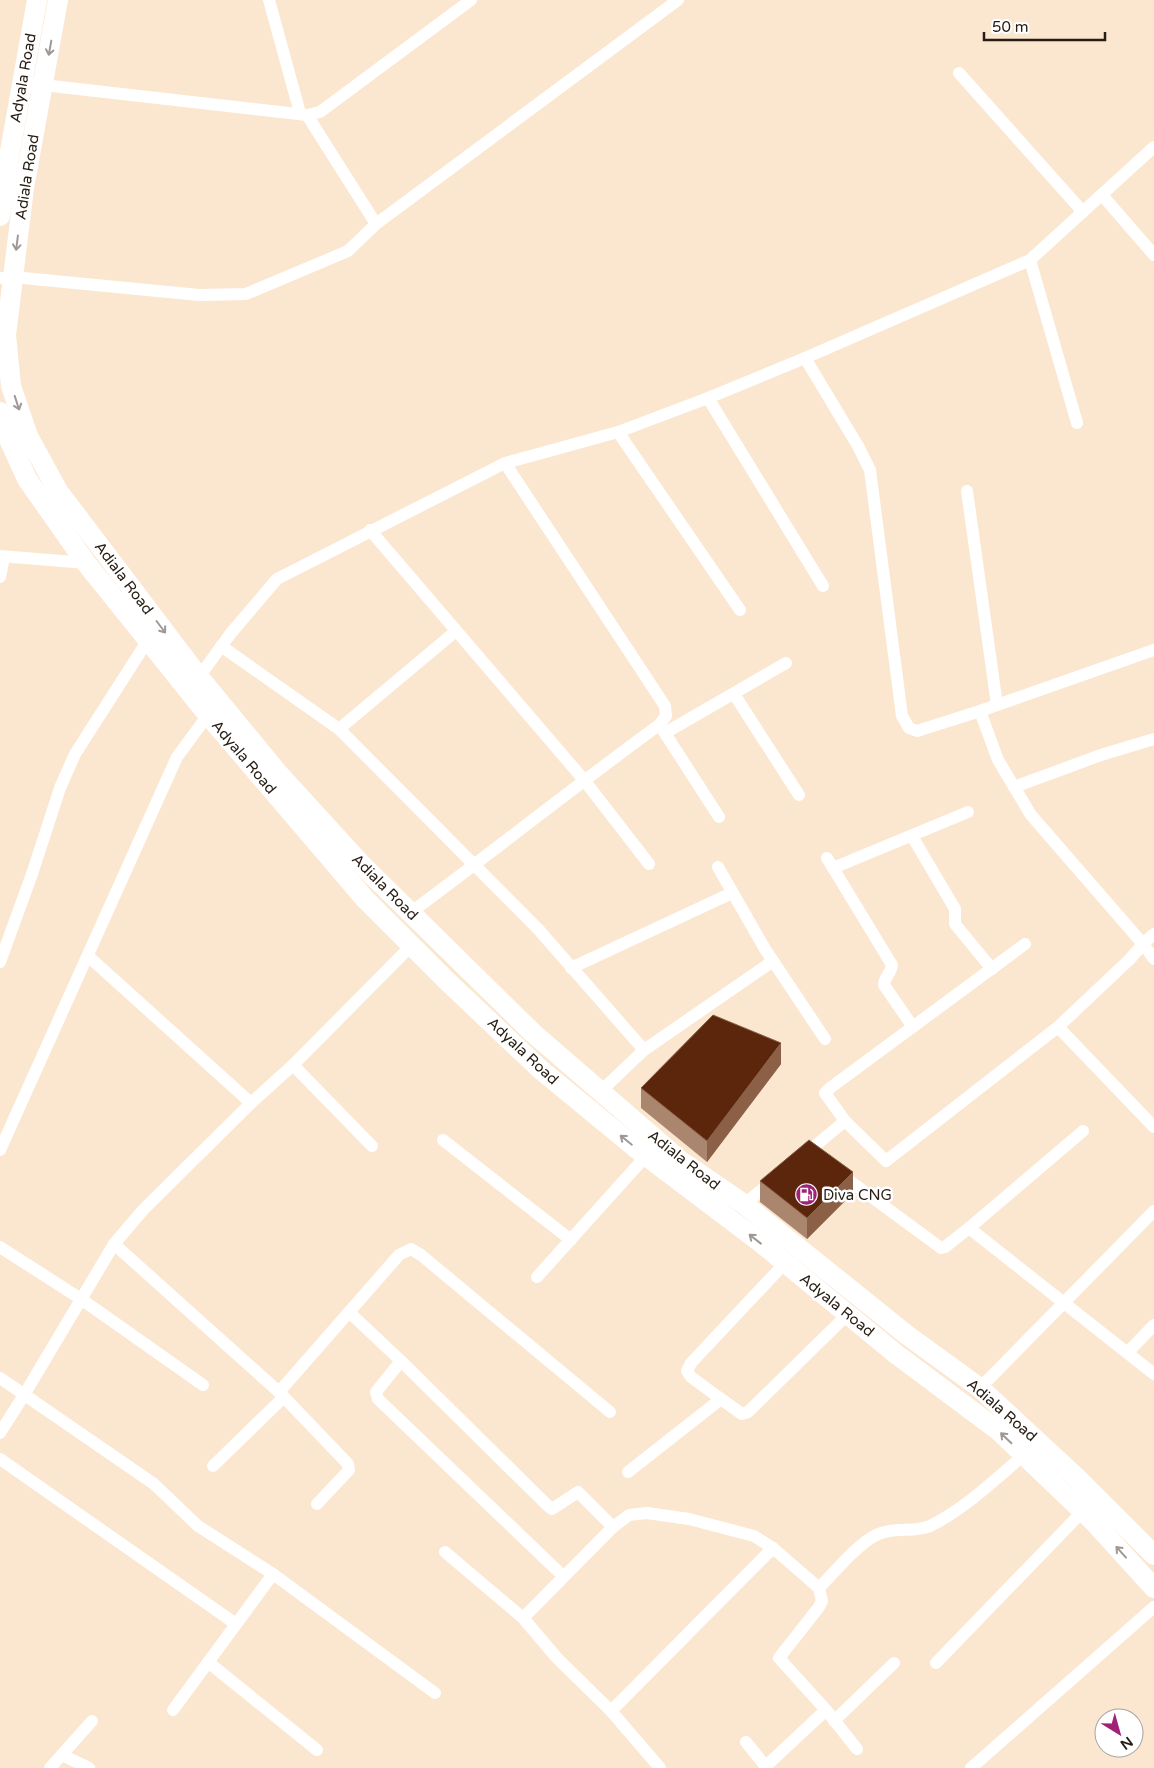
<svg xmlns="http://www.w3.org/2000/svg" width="1154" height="1768" viewBox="0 0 1154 1768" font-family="'Varela Round',sans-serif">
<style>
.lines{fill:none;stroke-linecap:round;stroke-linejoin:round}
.street{stroke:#fff;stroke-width:12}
.primary{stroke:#fff;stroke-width:20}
.wall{fill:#ab866e}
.shaded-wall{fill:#8b6047}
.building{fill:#5b260c;stroke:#8b6047}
.oneway{stroke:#9e9995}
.labels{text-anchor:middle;stroke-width:5;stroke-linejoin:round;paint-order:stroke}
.street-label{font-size:15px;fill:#271d13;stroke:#fff}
.poi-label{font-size:15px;fill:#271d13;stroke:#fff;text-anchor:start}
</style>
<rect width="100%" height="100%" fill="#fbe6d0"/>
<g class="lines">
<g class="street">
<polyline points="269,0 300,113"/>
<polyline points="959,73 1083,212"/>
<polyline points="22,84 43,85 307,115 320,112 471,0"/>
<polyline points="307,115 376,224"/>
<polyline points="1102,195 1154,255"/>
<polyline points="1030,260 1077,423"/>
<polyline points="0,278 13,277 199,295 246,294 348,251 376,224 678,0"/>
<polyline points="805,358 858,446 870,470 902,716 909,728 917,731 980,711 1154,650"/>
<polyline points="708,398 823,586"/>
<polyline points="618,432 740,610"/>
<polyline points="967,491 997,705"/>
<polyline points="370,530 584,780 649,864"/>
<polyline points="0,556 86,563"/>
<polyline points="0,577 4,557"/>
<polyline points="221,646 339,729 538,929 644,1050"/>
<polyline points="199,677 231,633 277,579 505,463 618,432 708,398 805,358 1030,260 1154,147"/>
<polyline points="734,694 799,795"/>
<polyline points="980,711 998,760 1031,815 1143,944 1154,959"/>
<polyline points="661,727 719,817"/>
<polyline points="339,729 456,631"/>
<polyline points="665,733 786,663"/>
<polyline points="1014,787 1101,755 1154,739"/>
<polyline points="912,836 955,909 955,924 992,969"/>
<path d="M 827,858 L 892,965 C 891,974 884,977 884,985 L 913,1027"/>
<polyline points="718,867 765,949 825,1039"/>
<polyline points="833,868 968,812"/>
<path d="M 410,913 C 494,851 575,786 659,725 L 666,716 L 665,706 L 505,463"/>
<polyline points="1025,944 830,1088 825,1093 845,1121 886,1161 1058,1027 1130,959 1143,944 1154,934"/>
<polyline points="88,956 251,1103"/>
<polyline points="0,962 32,874 60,788 75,754 148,640"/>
<polyline points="571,968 732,893"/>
<polyline points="1058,1027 1154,1127"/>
<polyline points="293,1065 372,1146"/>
<polyline points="601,1091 644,1050 773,961"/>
<polyline points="443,1140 571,1240"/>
<polyline points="0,1150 177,757 208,715"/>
<polyline points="804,1155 845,1121"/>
<polyline points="839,1173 941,1248 945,1247 969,1228 1083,1131"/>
<polyline points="744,1204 773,1181"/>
<polyline points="969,1228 1154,1374"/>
<polyline points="114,1244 279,1392 348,1464 349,1470 317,1504"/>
<polyline points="0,1247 81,1299 203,1385"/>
<polyline points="537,1277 646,1156"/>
<polyline points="349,1312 401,1361 547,1505 552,1509 578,1492 613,1527"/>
<polyline points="1128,1352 1154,1325"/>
<polyline points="401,1361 376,1392 378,1399 563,1576"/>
<polyline points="0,1378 154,1484 198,1526 273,1574 435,1693"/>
<polyline points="980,1388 1154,1211"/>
<polyline points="279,1392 399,1255 411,1249 421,1255 610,1412"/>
<polyline points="721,1399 691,1377 687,1371 691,1363 785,1263"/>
<polyline points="0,1433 24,1395 114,1244 143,1210 251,1103 293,1065 412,945"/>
<polyline points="0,1459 236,1624"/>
<polyline points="213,1466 284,1397"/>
<polyline points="628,1472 721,1399 742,1414 748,1412 848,1314"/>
<polyline points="445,1552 523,1618 557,1658 611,1711 660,1768"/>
<path d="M 819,1588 C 835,1572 863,1536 885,1532 C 899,1528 917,1532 930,1526 C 965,1509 994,1480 1024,1455"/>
<polyline points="523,1618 613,1527 629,1515 647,1513 689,1519 754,1536 773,1548 819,1588 822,1601 819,1607 779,1658 826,1710 857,1749"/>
<polyline points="208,1662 317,1750"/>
<polyline points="936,1663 1083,1511"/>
<polyline points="173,1710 273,1574"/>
<polyline points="611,1711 773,1548"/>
<polyline points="834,1721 894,1663"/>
<polyline points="746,1742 767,1768"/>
<polyline points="62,1755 89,1768"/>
<polyline points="766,1766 826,1710"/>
<polyline points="50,1768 92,1721"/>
<polyline points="971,1768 1154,1607"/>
</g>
<g class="primary">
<polyline points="58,0 24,188 6,335 11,386 28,436 58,491 199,677 278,773 362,865 533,1033 681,1161 744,1204 907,1335 980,1388 1075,1476 1154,1555"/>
<polyline points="0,216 9,157 37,0"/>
<polyline points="0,412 7,435 27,479 86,563 208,715 365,899 447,981 540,1069 637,1149 760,1242 896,1354 999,1431 1094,1522 1154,1588"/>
</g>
</g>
<g class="wall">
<polygon points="781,1064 707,1162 641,1108 641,1088"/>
<polygon points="760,1181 853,1193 807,1239 760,1202"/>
</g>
<g class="shaded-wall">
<polygon points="781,1043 781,1064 707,1162 707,1141"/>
<polygon points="853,1172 853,1193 807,1239 807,1218"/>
</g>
<g class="building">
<polygon points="713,1015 781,1043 707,1141 641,1088"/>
<polygon points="809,1140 853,1172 807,1218 760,1181"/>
</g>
<defs><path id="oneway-shaft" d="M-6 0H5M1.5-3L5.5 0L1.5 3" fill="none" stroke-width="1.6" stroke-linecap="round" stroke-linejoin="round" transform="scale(1.25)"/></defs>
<g class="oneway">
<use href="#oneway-shaft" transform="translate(50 48) rotate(100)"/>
<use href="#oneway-shaft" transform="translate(17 243) rotate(97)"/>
<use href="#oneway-shaft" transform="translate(17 403) rotate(72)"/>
<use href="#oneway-shaft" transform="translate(161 627) rotate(53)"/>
<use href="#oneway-shaft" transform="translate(626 1140) rotate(-141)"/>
<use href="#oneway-shaft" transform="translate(755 1239) rotate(-142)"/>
<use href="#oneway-shaft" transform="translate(1006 1438) rotate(-136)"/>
<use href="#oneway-shaft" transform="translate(1121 1552) rotate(-132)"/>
</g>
<defs>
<symbol id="fuel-disc" viewBox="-11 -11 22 22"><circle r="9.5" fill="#a02277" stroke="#fff"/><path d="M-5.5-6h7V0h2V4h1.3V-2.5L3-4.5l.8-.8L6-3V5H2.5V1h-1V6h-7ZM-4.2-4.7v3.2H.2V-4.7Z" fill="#fff"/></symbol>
</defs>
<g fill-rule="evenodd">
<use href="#fuel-disc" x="794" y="1182" width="25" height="25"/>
</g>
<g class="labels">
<g class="street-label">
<text transform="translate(23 78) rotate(-80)" y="5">Adyala Road</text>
<text transform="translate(27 177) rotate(-81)" y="5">Adiala Road</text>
<text transform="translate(124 578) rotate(53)" y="5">Adiala Road</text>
<text transform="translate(244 757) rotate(50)" y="5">Adyala Road</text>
<text transform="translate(385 887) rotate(45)" y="5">Adiala Road</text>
<text transform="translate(523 1051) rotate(43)" y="5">Adyala Road</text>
<text transform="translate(684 1160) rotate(38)" y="5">Adiala Road</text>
<text transform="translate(837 1305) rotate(39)" y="5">Adyala Road</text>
<text transform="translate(1002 1410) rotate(41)" y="5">Adiala Road</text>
</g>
<g class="poi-label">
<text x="823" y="1200">Diva CNG</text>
</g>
</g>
<g transform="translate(1119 1733) rotate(143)"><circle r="24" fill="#ffffff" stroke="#a9a5a1"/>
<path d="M0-4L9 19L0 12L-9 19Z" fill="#a02277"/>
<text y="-8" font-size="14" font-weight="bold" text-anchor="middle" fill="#271d13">N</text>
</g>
<path d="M984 32v8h121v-8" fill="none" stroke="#271d13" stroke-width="2.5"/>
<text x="992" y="32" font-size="15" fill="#271d13" stroke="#ffffff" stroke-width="4" paint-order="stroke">50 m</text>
</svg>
